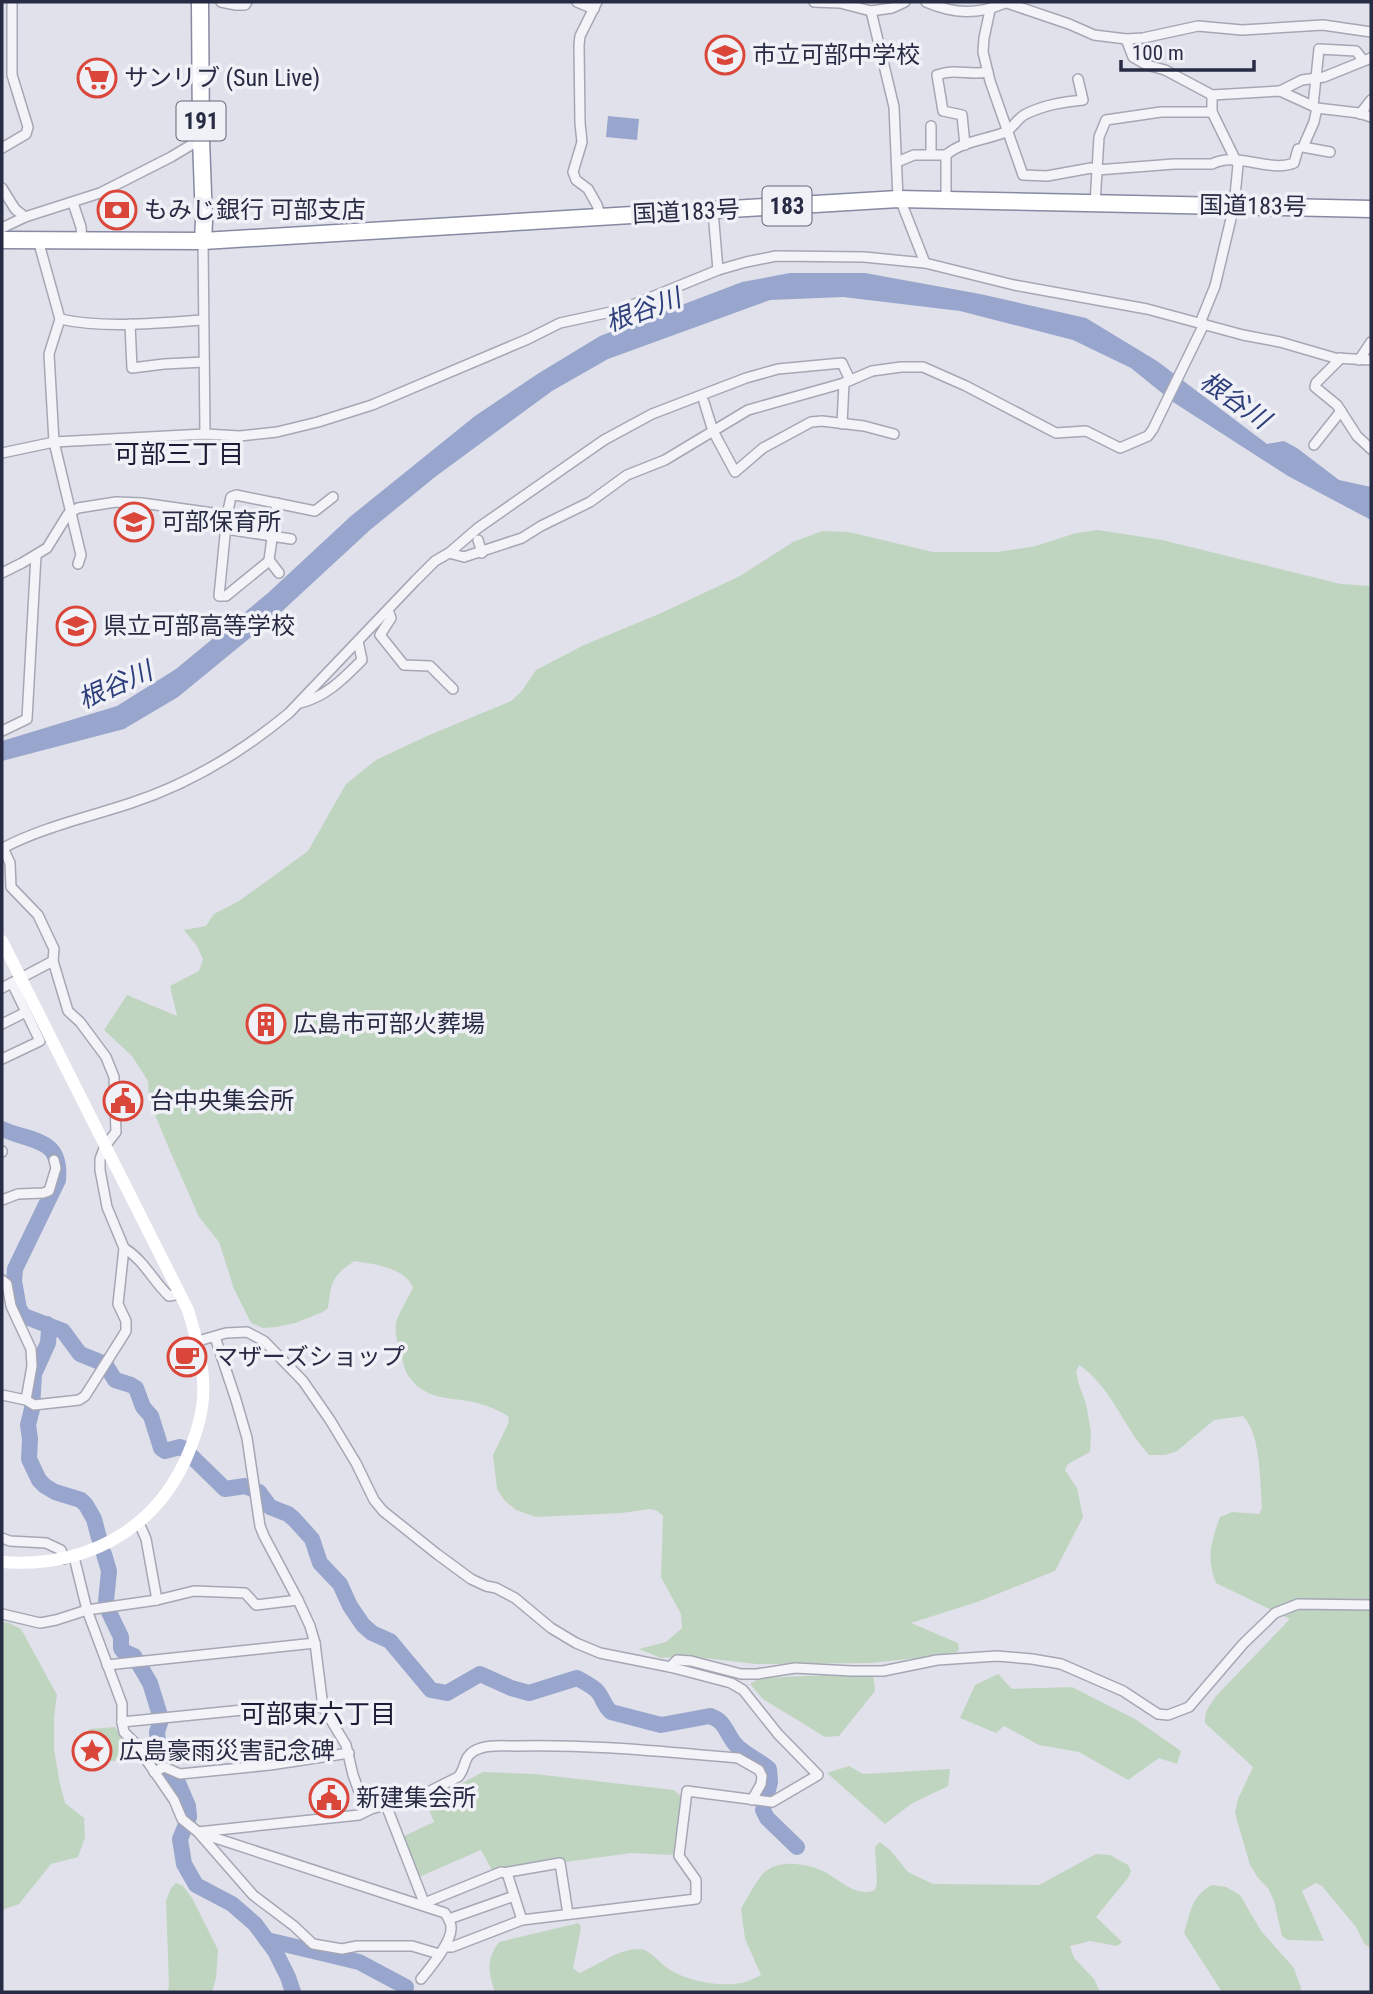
<svg xmlns="http://www.w3.org/2000/svg" width="1373" height="1994" viewBox="0 0 1373 1994" font-family="'Roboto Condensed','Noto Sans JP',sans-serif">
<style>
.green{fill:#c0d5c0}
.water{fill:#98a5cd}
.lines{fill:none;stroke-linecap:round;stroke-linejoin:round}
.river{stroke:#98a5cd;stroke-width:16}
.street-casing{stroke:#a5a7b5;stroke-width:12}
.highway-casing{stroke:#868aa2;stroke-width:19}
.street{stroke:#f3f3f8;stroke-width:9}
.secondary{stroke:#fff;stroke-width:12}
.highway{stroke:#fff;stroke-width:16}
.labels{text-anchor:middle;stroke-width:7;stroke-linejoin:round;paint-order:stroke}
.shield{fill:#f0f1f7;stroke:#636679;stroke-width:2}
.shield-label{font-size:23px;font-weight:bold;fill:#272b43}
.poi-label{font-size:24px;fill:#272b43;stroke:#f0f1f7;text-anchor:start}
.street-label{font-size:24px;fill:#272b43;stroke:#f0f1f7}
.water-label{font-size:26px;font-style:italic;fill:#2d3e7b;stroke:#f0f1f7}
.neighbourhood-label{font-size:26px;fill:#191c34;stroke:#f0f1f7}
</style>
<rect width="100%" height="100%" fill="#e0e1ea"/>
<g class="green">
<path d="M 1098,530 L 1162,540 L 1341,584 L 1371,586 L 1371,1949 L 1364,1943 L 1356,1927 L 1322,1886 L 1316,1883 L 1302,1891 L 1324,1941 L 1288,1940 L 1282,1936 L 1274,1901 L 1268,1888 L 1258,1878 L 1250,1865 L 1235,1813 L 1238,1799 L 1253,1767 L 1205,1723 C 1204,1711 1210,1705 1216,1696 L 1290,1619 L 1216,1583 C 1206,1557 1211,1543 1220,1517 L 1232,1512 L 1259,1514 L 1262,1508 C 1260,1483 1261,1434 1243,1416 L 1214,1420 L 1177,1451 L 1165,1455 L 1149,1455 C 1123,1427 1112,1387 1079,1365 L 1076,1372 L 1079,1385 L 1086,1404 L 1091,1432 L 1090,1452 L 1068,1464 L 1065,1470 L 1077,1488 L 1083,1517 L 1055,1571 L 977,1602 L 911,1623 L 958,1643 L 959,1650 L 954,1654 L 871,1663 L 756,1664 L 687,1656 L 661,1658 L 639,1649 L 666,1642 L 682,1628 L 681,1614 L 661,1577 L 663,1516 L 657,1511 L 650,1509 L 622,1513 L 536,1517 L 516,1510 L 505,1501 L 497,1489 L 493,1455 L 509,1422 L 508,1416 C 496,1409 486,1405 473,1402 C 449,1397 426,1400 410,1378 C 405,1373 404,1365 402,1358 C 390,1321 396,1321 413,1288 C 405,1267 373,1264 354,1261 C 331,1278 332,1280 328,1308 L 323,1312 L 295,1323 L 276,1327 L 263,1328 L 251,1323 L 234,1289 L 219,1242 L 199,1217 L 170,1151 L 149,1100 L 148,1081 L 132,1056 L 104,1030 L 127,995 L 177,1016 L 170,986 L 199,971 L 203,959 L 197,946 L 184,930 L 206,926 L 214,914 L 239,901 L 308,851 L 346,784 L 376,760 L 427,736 L 511,701 L 521,692 L 536,670 L 584,645 L 659,614 L 740,576 L 793,542 L 822,531 L 849,532 L 933,552 L 998,552 L 1036,546 L 1076,533 Z"/>
<polygon points="2,1622 9,1623 21,1629 57,1695 54,1717 54,1749 60,1784 65,1803 84,1818 85,1838 78,1857 51,1864 19,1904 2,1910"/>
<polygon points="873,1673 875,1691 839,1736 825,1737 763,1699 750,1684 760,1678"/>
<polygon points="998,1674 1012,1689 1072,1687 1135,1719 1181,1751 1177,1764 1159,1758 1128,1780 1079,1752 1039,1745 1004,1726 996,1733 960,1718 975,1685"/>
<polygon points="115,1727 131,1749 133,1748 133,1752 124,1760 91,1763 88,1731 90,1729"/>
<polygon points="849,1766 863,1774 950,1769 948,1786 911,1804 885,1824 827,1773"/>
<polygon points="483,1772 535,1774 674,1790 682,1797 673,1855 631,1853 493,1872 481,1850 419,1877 400,1838 434,1822 426,1802"/>
<path d="M 880,1842 L 891,1851 L 908,1872 L 933,1884 L 1039,1885 L 1096,1854 L 1110,1855 L 1128,1865 L 1131,1871 L 1128,1878 L 1096,1917 L 1122,1942 L 1117,1946 L 1090,1941 L 1070,1946 L 1074,1958 L 1094,1979 L 1100,1992 L 495,1992 C 488,1971 486,1960 499,1942 L 579,1923 L 581,1928 L 573,1968 L 579,1973 C 597,1966 619,1948 640,1949 C 650,1950 659,1962 667,1968 C 687,1981 718,1987 741,1983 C 748,1982 755,1978 761,1975 L 745,1939 L 741,1908 C 748,1898 757,1878 766,1871 C 781,1859 809,1864 825,1872 C 839,1880 858,1898 875,1890 L 877,1883 L 875,1847 Z"/>
<polygon points="176,1883 183,1886 192,1898 218,1950 216,1978 212,1992 167,1992 169,1986 166,1901 171,1888"/>
<path d="M 1212,1885 L 1226,1887 L 1240,1895 L 1261,1931 L 1294,1968 L 1301,1988 L 1300,1992 L 1222,1992 L 1184,1933 C 1191,1911 1191,1896 1212,1885 Z"/>
</g>
<g class="water">
<polygon points="608,116 639,119 637,140 606,137"/>
<polygon points="790,273 865,273 980,294 1086,318 1157,361 1267,444 1284,441 1297,448 1339,480 1371,487 1371,520 1288,476 1173,402 1131,368 1073,340 960,311 843,297 770,300 608,359 552,391 435,477 370,530 278,615 178,697 124,729 2,761 2,741 117,706 176,669 268,593 351,516 475,416 539,373 600,336 742,282"/>
</g>
<g class="lines">
<g class="river">
<path d="M 2,1129 C 31,1142 62,1137 58,1180 L 15,1269 L 14,1281 L 19,1309 L 24,1316 L 63,1331 L 80,1354 L 105,1364 L 115,1380 L 131,1385 L 136,1388 L 143,1407 L 151,1416 L 161,1448 L 165,1451 L 180,1447 L 183,1448 L 225,1489 L 245,1486 L 259,1492 L 270,1507 L 288,1514 L 294,1519 L 312,1539 L 320,1563 L 340,1584 L 350,1606 L 363,1625 L 372,1633 L 390,1641 L 431,1690 L 447,1693 L 480,1674 L 511,1688 L 529,1693 L 577,1678 C 584,1682 593,1686 598,1692 C 603,1698 604,1706 611,1712 L 661,1725 L 710,1716 C 726,1721 726,1734 736,1745 C 745,1755 759,1760 769,1769 L 770,1782 L 763,1810 L 767,1818 L 797,1847"/>
<polyline points="47,1324 49,1331 48,1343 34,1374 32,1409 28,1425 30,1439 29,1459 39,1480 45,1486 55,1492 81,1500 86,1505 94,1519 99,1538"/>
<polyline points="104,1554 109,1571 106,1601 108,1610 121,1637 121,1648 123,1651 134,1656 150,1683 159,1712 160,1723 157,1732 158,1742 155,1753 157,1763 161,1773 178,1783 188,1806 189,1817 180,1839 184,1864 196,1885 232,1904 255,1924 275,1951 288,1977 293,1992"/>
<polyline points="267,1940 359,1962 406,1987"/>
</g>
<defs>
<g id="street">
<polyline points="221,2 236,5 245,5 247,2"/>
<polyline points="577,2 594,9"/>
<polyline points="597,2 580,36 579,45 580,123 582,142 573,172 576,180 588,189 597,205 601,217"/>
<polyline points="814,2 840,3 871,11 892,8 905,2"/>
<path d="M 926,2 C 954,14 977,15 1005,3"/>
<polyline points="1004,2 1069,24 1094,35 1126,39 1143,38 1198,26 1242,30 1323,25 1371,32"/>
<path d="M 990,10 L 984,38 L 983,52 L 990,81 L 1023,175 L 1047,176 L 1091,168 L 1097,170 L 1174,164 L 1212,164 C 1236,151 1270,173 1294,163 L 1298,149"/>
<polyline points="871,11 894,107 898,199"/>
<polyline points="1126,39 1133,57 1147,65 1165,70 1212,95 1280,91 1317,108 1359,113 1371,117"/>
<polyline points="1280,91 1302,80 1324,77 1371,58"/>
<polyline points="1313,106 1319,49 1356,51 1363,60"/>
<polyline points="1317,108 1314,122 1303,147 1330,152"/>
<polyline points="1360,114 1371,100"/>
<path d="M 965,145 L 962,115 L 943,111 L 937,75 C 958,68 968,76 988,72"/>
<polyline points="2,148 26,134 28,127 12,75 12,2"/>
<polyline points="931,154 931,126"/>
<polyline points="897,162 914,155 946,155"/>
<polyline points="2,188 15,209 25,217"/>
<polyline points="900,199 925,263"/>
<path d="M 946,199 L 946,155 C 961,142 984,140 1003,133 C 1012,130 1016,120 1024,115 C 1043,105 1063,102 1083,100 L 1078,79"/>
<polyline points="73,203 81,227 82,240"/>
<polyline points="1095,204 1099,137 1106,120 1161,112 1212,112 1212,95"/>
<polyline points="713,211 718,270"/>
<polyline points="2,228 25,217 100,193 171,157 201,139"/>
<path d="M 38,240 L 60,319 C 106,329 156,323 203,320"/>
<polyline points="203,241 205,434"/>
<polyline points="60,319 49,354 54,442 81,555 78,564"/>
<polyline points="1200,323 1215,286 1234,206 1238,165 1212,112"/>
<polyline points="130,324 132,368 164,364 204,362"/>
<polyline points="1341,358 1316,383 1315,387 1337,405 1357,436 1371,449"/>
<polyline points="1359,360 1371,342"/>
<polyline points="850,380 842,363 778,369 746,378 652,414 604,440 478,528 449,553 464,557 522,538 541,526 590,502 627,475 665,460 748,410 844,383 872,371 901,367 923,367 966,386 1056,433 1086,431 1120,448 1148,436 1153,429 1204,324"/>
<polyline points="704,402 713,431 735,472 763,448 811,422 822,421 864,426 894,434"/>
<polyline points="842,424 844,383"/>
<polyline points="1314,445 1341,411"/>
<polyline points="2,453 54,442 205,434 240,436 277,432 318,422 372,405 528,339 560,323 620,310 718,270 746,262 776,256 864,257 925,263 1014,285 1147,309 1243,335 1280,342 1335,358 1371,360"/>
<polyline points="277,503 269,560 279,573"/>
<polyline points="226,529 291,539"/>
<polyline points="478,540 482,553"/>
<polyline points="269,561 226,596 219,596 227,515 231,497 236,495 315,511 333,497"/>
<polyline points="2,573 22,563 47,548 68,514 78,508 116,502 142,503 227,515"/>
<polyline points="388,610 391,618 380,635 404,665 430,666 453,689"/>
<path d="M 300,703 C 326,697 344,678 362,660 L 358,641"/>
<polyline points="2,731 27,719 36,555"/>
<polyline points="2,848 3,848 10,863 11,887 38,915 54,949 53,961 68,1011 80,1022 106,1057 114,1077 116,1132 105,1146 100,1159 100,1170 107,1207 124,1248 118,1304 126,1321 126,1331 85,1396 79,1400 34,1405 26,1400 2,1395"/>
<path d="M 3,848 C 43,827 89,817 131,803 C 189,784 242,752 289,713 L 415,581 L 435,561 L 449,553"/>
<polyline points="2,988 53,961"/>
<polyline points="2,1024 26,1012"/>
<polyline points="2,1059 40,1041 12,983"/>
<polyline points="2,1151 2,1152"/>
<polyline points="2,1200 18,1194 43,1193 49,1191 56,1168 54,1160"/>
<path d="M 124,1248 C 144,1260 153,1281 169,1296 L 180,1294"/>
<polyline points="2,1280 7,1284 11,1306 31,1349 32,1366 26,1400"/>
<polyline points="215,1337 236,1400 247,1438 260,1526 264,1536 298,1600 310,1626 315,1643 323,1707 346,1745 353,1775 365,1808 368,1810"/>
<polyline points="198,1341 226,1333 247,1332 264,1341 303,1381 330,1420 356,1463 374,1500 383,1511 437,1554 471,1579 486,1586 496,1588 515,1598 551,1628 576,1643 600,1653 670,1667 731,1683 743,1690 778,1734 818,1775 772,1802 687,1791 679,1856 696,1880 696,1899 522,1920 452,1947 445,1947"/>
<polyline points="139,1523 146,1539 157,1600"/>
<polyline points="2,1538 10,1541 46,1543 61,1550 64,1559"/>
<polyline points="74,1557 87,1610 122,1704 122,1722 124,1732 134,1742 174,1800 182,1819 198,1832 253,1895 294,1926 313,1944 342,1949 357,1946 412,1946 439,1954"/>
<polyline points="2,1614 40,1623 56,1620 87,1610 157,1600 194,1591 245,1593 256,1605 298,1600"/>
<polyline points="107,1665 315,1643"/>
<polyline points="670,1667 677,1660 691,1661 741,1674 757,1674 795,1668 852,1671 883,1671 937,1660 997,1656 1032,1659 1061,1664 1123,1691 1158,1714 1168,1715 1189,1707 1243,1644 1275,1613 1298,1604 1371,1605"/>
<polyline points="122,1722 253,1709 323,1707"/>
<polyline points="154,1772 164,1767 180,1774 270,1765 349,1753"/>
<polyline points="386,1805 425,1905 427,1902 501,1872 507,1873"/>
<path d="M 198,1832 L 359,1815 L 371,1809 L 422,1795 L 458,1777 C 466,1769 463,1757 474,1751 C 485,1744 503,1746 516,1746 C 590,1744 664,1752 738,1758 L 759,1770 L 762,1776 L 761,1784 L 752,1800"/>
<path d="M 203,1834 L 445,1913 C 448,1918 452,1924 451,1929 C 451,1943 430,1968 421,1979"/>
<polyline points="449,1919 514,1896"/>
<polyline points="522,1920 507,1873 508,1872 560,1863 568,1914"/>
</g>
<g id="highway">
<polyline points="200,2 201,139 204,221 203,241"/>
<polyline points="2,240 203,241 898,199 1371,209"/>
</g>
</defs>
<use href="#street" class="street-casing"/>
<use href="#highway" class="highway-casing"/>
<use href="#street" class="street"/>
<path class="secondary" d="M 2,941 L 188,1310 C 197,1340 205,1368 203,1399 C 201,1421 194,1441 185,1461 C 151,1534 81,1568 2,1562"/>
<use href="#highway" class="highway"/>
</g>
<defs>
<symbol id="school-ring" viewBox="-11 -11 22 22"><circle r="9.5" fill="#f0f1f7" stroke="#da473a" stroke-width="1.5"/><path d="M0-5L7-2L0 1L-7-2ZM-4 1L0 2.5L4 1V4Q0 6-4 4Z" fill="#da473a"/></symbol>
<symbol id="supermarket-ring" viewBox="-11 -11 22 22"><circle r="9.5" fill="#f0f1f7" stroke="#da473a" stroke-width="1.5"/><path d="M-6-5.5h2.5l.6 2H6L4.5 2H-2.5L-4.4-4H-6ZM-1.5 3.2a1.3 1.3 0 1 0 .1 0ZM3 3.2a1.3 1.3 0 1 0 .1 0Z" fill="#da473a"/></symbol>
<symbol id="bank-ring" viewBox="-11 -11 22 22"><circle r="9.5" fill="#f0f1f7" stroke="#da473a" stroke-width="1.5"/><path d="M-6-4H6V4H-6ZM0-2.3a2.3 2.3 0 1 0 0 4.6a2.3 2.3 0 1 0 0-4.6Z" fill="#da473a"/></symbol>
<symbol id="building-ring" viewBox="-11 -11 22 22"><circle r="9.5" fill="#f0f1f7" stroke="#da473a" stroke-width="1.5"/><path d="M-4-6H4V6H1V3H-1V6H-4ZM-2.5-4.3h1.7v1.8h-1.7ZM.8-4.3h1.7v1.8H.8ZM-2.5-1h1.7V.8h-1.7ZM.8-1h1.7V.8H.8Z" fill="#da473a"/></symbol>
<symbol id="civic-ring" viewBox="-11 -11 22 22"><circle r="9.5" fill="#f0f1f7" stroke="#da473a" stroke-width="1.5"/><path d="M-.6-6.5H3V-4.5H.6V-3L4-1V1h2V6H-6V1h2V-1L-.6-3ZM-1.2 2.5V6h2.4V2.5Z" fill="#da473a"/></symbol>
<symbol id="cafe-ring" viewBox="-11 -11 22 22"><circle r="9.5" fill="#f0f1f7" stroke="#da473a" stroke-width="1.5"/><path d="M-5.5-4.5H6V0H3Q3 3.5 0 3.5H-2.5Q-5.5 3.5-5.5 0ZM3-3.2v2h1.7v-2ZM-6 4.5H4V6H-6Z" fill="#da473a"/></symbol>
<symbol id="sight-ring" viewBox="-11 -11 22 22"><circle r="9.5" fill="#f0f1f7" stroke="#da473a" stroke-width="1.5"/><path d="M0-6L1.8-2.2L6-1.7L2.9 1.2L3.7 5.4L0 3.3L-3.7 5.4L-2.9 1.2L-6-1.7L-1.8-2.2Z" fill="#da473a"/></symbol>
</defs>
<g fill-rule="evenodd">
<use href="#school-ring" x="703" y="33" width="44" height="44"/>
<use href="#supermarket-ring" x="75" y="56" width="44" height="44"/>
<use href="#bank-ring" x="95" y="188" width="44" height="44"/>
<use href="#school-ring" x="112" y="500" width="44" height="44"/>
<use href="#school-ring" x="54" y="604" width="44" height="44"/>
<use href="#building-ring" x="244" y="1002" width="44" height="44"/>
<use href="#civic-ring" x="101" y="1079" width="44" height="44"/>
<use href="#cafe-ring" x="165" y="1335" width="44" height="44"/>
<use href="#sight-ring" x="70" y="1729" width="44" height="44"/>
<use href="#civic-ring" x="307" y="1776" width="44" height="44"/>
</g>
<g class="labels">
<g class="shield">
<rect x="176.5" y="101.5" width="49" height="39" rx="5"/>
<rect x="762.5" y="186.5" width="49" height="39" rx="5"/>
</g>
<g class="shield-label">
<text x="201" y="129">191</text>
<text x="787" y="214">183</text>
</g>
<g class="poi-label">
<text x="752" y="63">市立可部中学校</text>
<text x="124" y="86">サンリブ (Sun Live)</text>
<text x="144" y="218">もみじ銀行 可部支店</text>
<text x="161" y="530">可部保育所</text>
<text x="103" y="634">県立可部高等学校</text>
<text x="293" y="1032">広島市可部火葬場</text>
<text x="150" y="1109">台中央集会所</text>
<text x="214" y="1365">マザーズショップ</text>
<text x="119" y="1759">広島豪雨災害記念碑</text>
<text x="356" y="1806">新建集会所</text>
</g>
<g class="street-label">
<text transform="translate(1253 206) rotate(1)" y="8">国道183号</text>
<text transform="translate(686 212) rotate(-3)" y="8">国道183号</text>
</g>
<g class="water-label">
<text transform="translate(643 310) rotate(-20)" y="9">根谷川</text>
<text transform="translate(1235 400) rotate(35)" y="9">根谷川</text>
<text transform="translate(115 685) rotate(-24)" y="9">根谷川</text>
</g>
<g class="neighbourhood-label">
<text x="179" y="463">可部三丁目</text>
<text x="318" y="1723">可部東六丁目</text>
</g>
</g>
<rect width="1373" height="1994" fill="none" stroke="#272b43" stroke-width="7"/>
<path d="M1121 60v10h133v-10" fill="none" stroke="#272b43" stroke-width="3.5"/>
<text x="1132" y="60" font-size="21" fill="#272b43" stroke="#f0f1f7" stroke-width="5" paint-order="stroke">100 m</text>
</svg>
